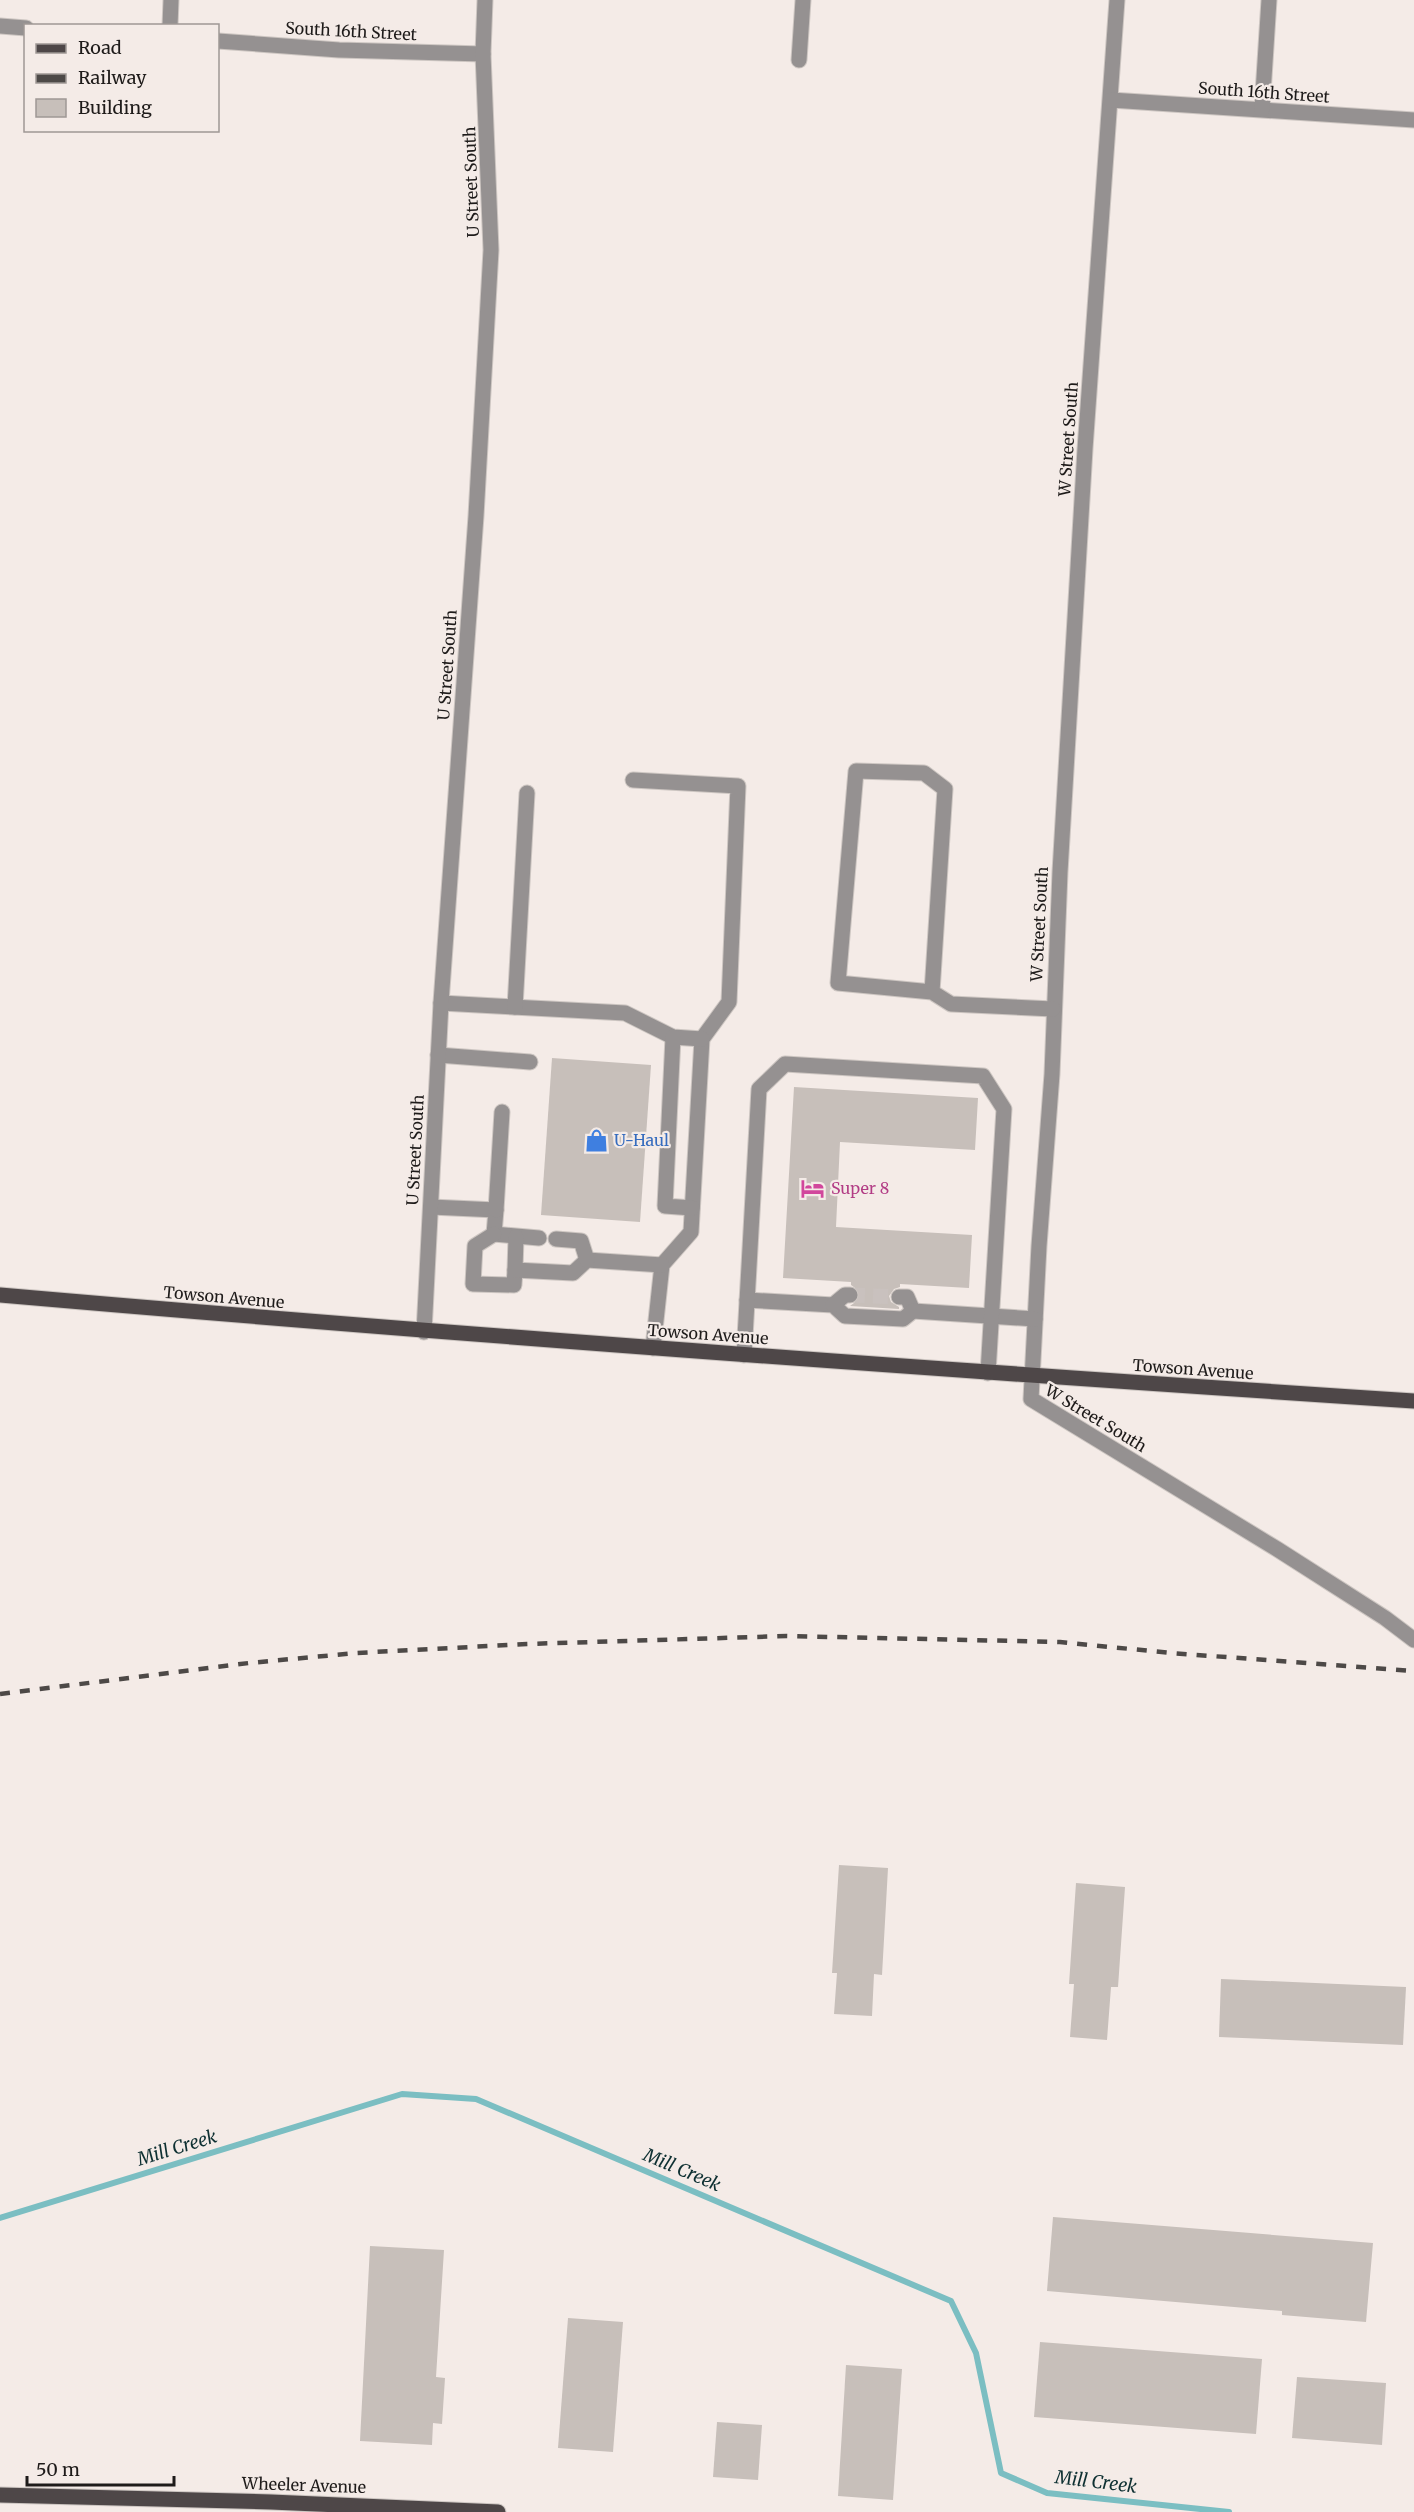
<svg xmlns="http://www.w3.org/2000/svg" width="1414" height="2512" viewBox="0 0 1414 2512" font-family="Merriweather,serif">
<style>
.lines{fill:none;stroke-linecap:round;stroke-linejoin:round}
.stream{stroke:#7bbec2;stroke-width:6}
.building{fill:#c7bfba}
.minor-tunnel{stroke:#c9c1be;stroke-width:15;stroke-dasharray:15 8;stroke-linecap:butt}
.minor-casing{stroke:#cdc6c2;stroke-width:17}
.major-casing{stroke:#cdc6c2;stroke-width:17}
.minor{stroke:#959191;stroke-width:15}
.major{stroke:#4e4748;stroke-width:15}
.rail{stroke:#4d4947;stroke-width:4.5;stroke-dasharray:10 10;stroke-linecap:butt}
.labels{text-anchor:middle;stroke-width:4.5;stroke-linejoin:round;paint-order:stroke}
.street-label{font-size:16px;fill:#1e1b1a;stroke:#f4ebe7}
.shop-label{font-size:16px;fill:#366cbe;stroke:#f4ebe7;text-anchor:start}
.hotel-label{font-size:16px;fill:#b23c85;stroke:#f4ebe7;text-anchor:start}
.water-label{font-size:18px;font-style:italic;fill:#0e3032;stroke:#f4ebe7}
</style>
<rect width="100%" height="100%" fill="#f4ebe7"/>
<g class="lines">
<polyline class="stream" points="0,2218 402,2094 476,2099 951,2301 976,2353 1001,2473 1047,2493 1229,2512"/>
</g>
<g class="building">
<polygon points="552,1058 651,1065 640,1222 541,1215"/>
<polygon points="794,1087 978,1098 975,1150 840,1142 836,1227 972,1235 969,1288 900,1284 900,1287 894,1289 889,1296 891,1302 899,1307 899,1309 850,1306 858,1300 860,1296 858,1290 851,1285 851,1282 783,1278"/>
<polygon points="839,1865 888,1868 882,1975 874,1974 872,2016 834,2014 837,1973 832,1973"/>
<polygon points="1076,1883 1125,1887 1118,1987 1111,1987 1107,2040 1070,2037 1074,1984 1069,1984"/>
<polygon points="1221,1979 1406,1987 1403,2045 1219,2037"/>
<polygon points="1053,2217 1373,2243 1366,2322 1282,2315 1282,2311 1047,2291"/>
<polygon points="370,2246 444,2250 436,2377 445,2378 442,2424 433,2423 432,2445 360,2441"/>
<polygon points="568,2318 623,2322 613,2452 558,2448"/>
<polygon points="1040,2342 1262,2359 1256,2434 1034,2417"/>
<polygon points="846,2365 902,2369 893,2500 838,2496"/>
<polygon points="1297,2377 1386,2383 1382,2445 1292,2438"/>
<polygon points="717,2422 762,2425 758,2480 713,2477"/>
</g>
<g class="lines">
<polyline class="minor-tunnel" points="850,1295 899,1297"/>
<defs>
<g id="minor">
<polyline points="1117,0 1085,449 1060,872 1052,1074 1039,1246 1031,1399 1277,1549 1385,1618 1414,1640"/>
<polyline points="0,26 26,28"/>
<polyline points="170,26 171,0"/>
<polyline points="218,41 339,50 483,54"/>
<polyline points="799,60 803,0"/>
<polyline points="1111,100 1414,120"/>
<polyline points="1262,109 1269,0"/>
<polyline points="633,780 738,786 729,1002 702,1039 691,1232 662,1265 653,1348"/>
<polyline points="932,992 838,983 856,771 924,773 945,789 932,992 951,1004 1053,1009"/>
<polyline points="441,1003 625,1013 673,1037 702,1039"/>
<polyline points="515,1007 527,793"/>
<polyline points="673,1037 665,1206 692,1208"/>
<polyline points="438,1055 530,1062"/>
<polyline points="431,1207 496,1210 494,1234 539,1238"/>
<polyline points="496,1210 502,1112"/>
<polyline points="494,1234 475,1246 473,1284 514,1285 515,1270"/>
<polyline points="516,1237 515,1270 573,1273 587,1260 662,1265"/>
<polyline points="556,1239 581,1241 587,1260"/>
<polyline points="899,1297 907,1297 913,1311"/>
<polyline points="747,1300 833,1305 845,1316 903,1319 913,1311 1035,1319"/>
<polyline points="833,1305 845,1295 850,1295"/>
<polyline points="424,1332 441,1003 476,516 491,250 483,54 485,0"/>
<polyline points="744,1355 759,1089 785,1064 983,1076 1004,1109 988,1373"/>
</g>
<g id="major">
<path d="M 0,1295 C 471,1336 942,1370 1414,1401"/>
<polyline points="0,2495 271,2502 498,2512"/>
</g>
</defs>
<use href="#minor" class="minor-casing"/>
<use href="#major" class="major-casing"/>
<use href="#minor" class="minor"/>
<use href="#major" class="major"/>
<polyline class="rail" points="0,1694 249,1663 356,1653 527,1644 787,1636 1060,1642 1171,1653 1414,1671"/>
</g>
<defs>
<symbol id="shop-bare" viewBox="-9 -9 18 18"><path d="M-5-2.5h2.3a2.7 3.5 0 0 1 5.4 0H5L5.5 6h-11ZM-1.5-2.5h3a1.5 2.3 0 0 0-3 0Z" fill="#3f7fe0" stroke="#f4ebe7" stroke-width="2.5" paint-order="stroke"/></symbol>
<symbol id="hotel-bare" viewBox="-9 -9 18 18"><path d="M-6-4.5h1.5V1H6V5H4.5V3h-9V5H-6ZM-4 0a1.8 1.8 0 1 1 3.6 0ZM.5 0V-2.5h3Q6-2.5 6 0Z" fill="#d1479c" stroke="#f4ebe7" stroke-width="2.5" paint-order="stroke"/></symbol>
</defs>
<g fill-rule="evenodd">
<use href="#shop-bare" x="580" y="1124" width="33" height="33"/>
<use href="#hotel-bare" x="796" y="1172" width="33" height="33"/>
</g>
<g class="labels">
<g class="street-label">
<text transform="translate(351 31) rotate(3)" y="6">South 16th Street</text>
<text transform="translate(1264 92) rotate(4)" y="6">South 16th Street</text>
<text transform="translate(471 182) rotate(-92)" y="6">U Street South</text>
<text transform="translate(1068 439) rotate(-86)" y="6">W Street South</text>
<text transform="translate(447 665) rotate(-86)" y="6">U Street South</text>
<text transform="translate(1039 924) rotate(-87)" y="6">W Street South</text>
<text transform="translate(415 1150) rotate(-87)" y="6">U Street South</text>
<text transform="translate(224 1297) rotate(5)" y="6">Towson Avenue</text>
<text transform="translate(708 1334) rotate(4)" y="6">Towson Avenue</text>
<text transform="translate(1193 1369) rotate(4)" y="6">Towson Avenue</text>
<text transform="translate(1096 1418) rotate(31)" y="6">W Street South</text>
<text transform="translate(304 2485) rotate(2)" y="6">Wheeler Avenue</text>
</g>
<g class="shop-label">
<text x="614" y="1146">U-Haul</text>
</g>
<g class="hotel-label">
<text x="831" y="1194">Super 8</text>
</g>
<g class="water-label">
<text transform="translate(177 2148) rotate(-17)" y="6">Mill Creek</text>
<text transform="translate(682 2170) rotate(23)" y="6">Mill Creek</text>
<text transform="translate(1096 2482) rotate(7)" y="6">Mill Creek</text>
</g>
</g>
<rect x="24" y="24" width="195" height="108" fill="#f4ebe7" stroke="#9e9895" stroke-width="1.5"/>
<rect x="36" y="44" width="30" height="9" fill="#4e4748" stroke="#9e9895" stroke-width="1.5"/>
<text x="78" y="54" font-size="18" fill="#1e1b1a">Road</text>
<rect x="36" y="74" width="30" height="9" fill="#4d4947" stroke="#9e9895" stroke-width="1.5"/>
<text x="78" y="84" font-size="18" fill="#1e1b1a">Railway</text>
<rect x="36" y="99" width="30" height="18" fill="#c7bfba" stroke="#9e9895" stroke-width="1.5"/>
<text x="78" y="114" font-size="18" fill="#1e1b1a">Building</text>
<path d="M27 2476v9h147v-9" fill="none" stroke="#1e1b1a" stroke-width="3"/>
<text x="36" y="2476" font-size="18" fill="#1e1b1a" stroke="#f4ebe7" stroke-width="4.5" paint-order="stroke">50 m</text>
</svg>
